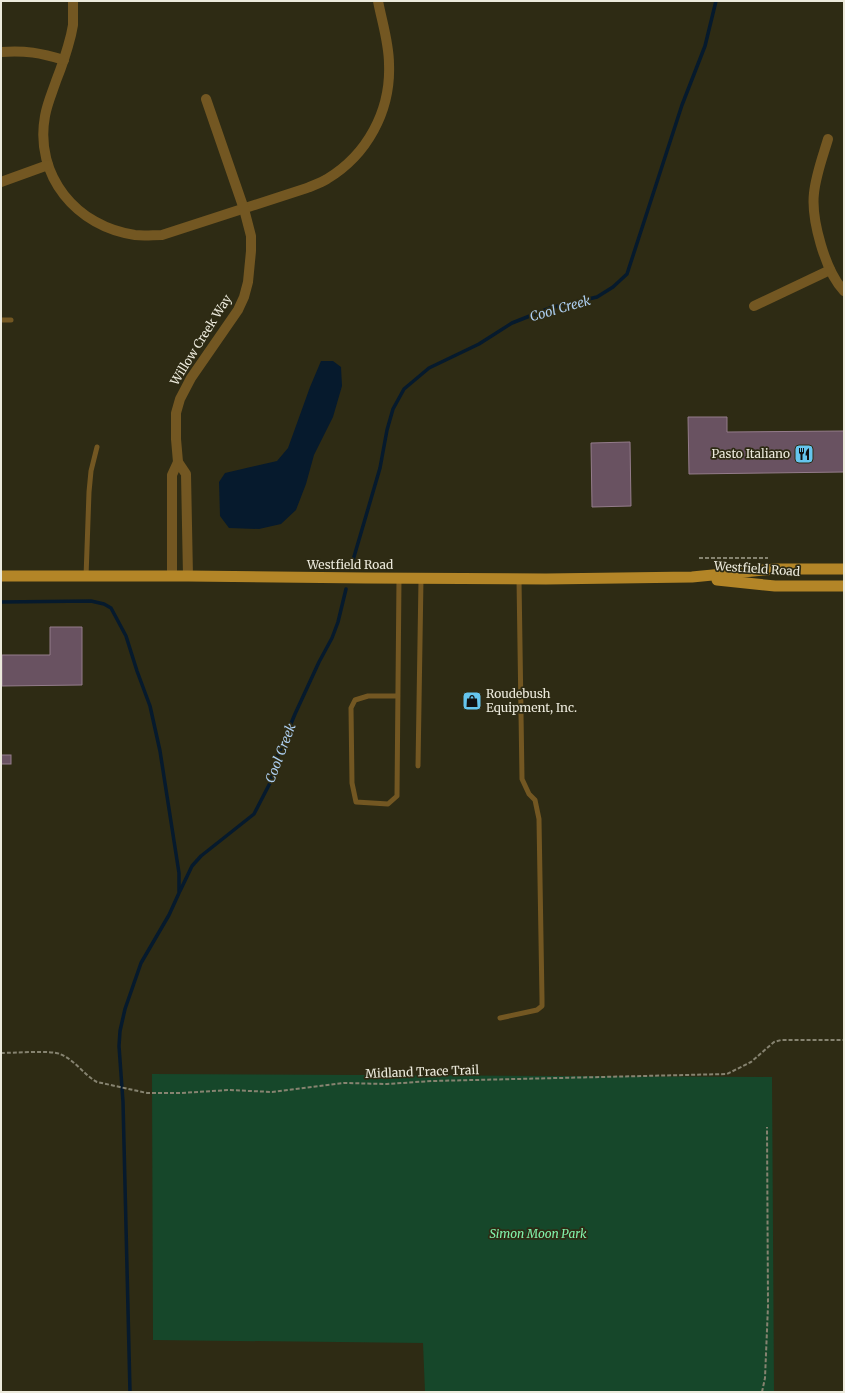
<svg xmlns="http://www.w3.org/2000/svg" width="845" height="1393" viewBox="0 0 845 1393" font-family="Merriweather,serif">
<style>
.green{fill:#16472a}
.water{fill:#061a2d}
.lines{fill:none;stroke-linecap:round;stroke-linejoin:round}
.stream{stroke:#061a2d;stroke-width:3.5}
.building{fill:#695261;stroke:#947c8b}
.path{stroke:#868370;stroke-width:2;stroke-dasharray:4 2;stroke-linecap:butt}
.service{stroke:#735722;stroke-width:5}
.minor{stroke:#735722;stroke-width:10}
.primary{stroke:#b38527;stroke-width:11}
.labels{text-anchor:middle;stroke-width:3.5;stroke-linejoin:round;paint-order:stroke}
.street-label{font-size:12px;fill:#eceadc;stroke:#2e2b14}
.poi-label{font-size:12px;fill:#eceadc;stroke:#2e2b14;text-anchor:end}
.park-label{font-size:12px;font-style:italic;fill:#80f3ab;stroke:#2e2b14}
.water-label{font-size:13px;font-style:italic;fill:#adceef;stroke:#2e2b14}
</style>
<rect width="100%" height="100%" fill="#2e2b14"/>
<polygon class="green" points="152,1074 772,1077 774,1392 425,1392 423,1343 153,1340"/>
<polygon class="water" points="321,361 333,361 341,367 342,386 333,417 314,455 306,484 296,510 281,524 259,529 229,528 220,516 219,482 225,473 277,461 288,448 310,387"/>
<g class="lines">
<g class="stream">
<polyline points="351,567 380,468 387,430 393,409 404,389 429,368 479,344 512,323 550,308 597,297 613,287 627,274 682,105 705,46 716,1"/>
<polyline points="1,602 91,601 104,604 111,608 126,636 137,671 150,706 160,751 179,873 179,893 169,915 141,963 125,1009 120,1031 119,1046 123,1102 130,1392"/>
<polyline points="180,891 192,866 201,856 254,814 270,783 278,755 295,714 319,662 332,638 338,622 346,589"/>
</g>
</g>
<g class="building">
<polygon points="688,417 727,417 727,432 844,431 844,472 689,474"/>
<polygon points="630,442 631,506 592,507 591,443"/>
<polygon points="50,627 82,627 82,685 2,686 2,655 50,655"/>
<rect x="1" y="755" width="10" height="9"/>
</g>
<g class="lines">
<g class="path">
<polyline points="699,558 768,558"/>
<path d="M 1,1053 C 13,1053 51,1050 60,1054 C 75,1060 84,1075 97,1082 L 147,1093 L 181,1093 L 229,1090 L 272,1092 L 344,1083 L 387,1084 L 432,1081 L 727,1074 L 751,1062 L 774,1042 L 781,1040 L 844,1040"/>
<polyline points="762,1392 765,1378 768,1306 767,1127"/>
</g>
<g class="service">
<polyline points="1,320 11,320"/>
<polyline points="86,577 89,492 91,471 97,447"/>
<polyline points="398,696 368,696 355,700 351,708 352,783 356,802 388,804 397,796 399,578"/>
<polyline points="418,766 421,579"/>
<polyline points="500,1018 537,1010 542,1006 542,999 539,819 535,800 529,794 522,779 519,579"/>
</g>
<g class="minor">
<path d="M 73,1 L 73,25 L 71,35 C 67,51 62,66 56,81 C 52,93 47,104 45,116 C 34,176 77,227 135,235 C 144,236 153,235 162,235 L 307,188 C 314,185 321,183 327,179 C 367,155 391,111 389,64 C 389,43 382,22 378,1"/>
<path d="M 1,52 C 25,50 41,53 64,60"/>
<path d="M 828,139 C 823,156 816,174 814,193 C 811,219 825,271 844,291"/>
<polyline points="1,182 48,165"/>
<polyline points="754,306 830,270"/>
<polyline points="172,576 172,475 178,462"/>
<polyline points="188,576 186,474 178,462 176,439 176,413 180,399 191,378 238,310 244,297 248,282 251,251 251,236 244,209 206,99"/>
</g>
<g class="primary">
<polyline points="1,576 188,576 366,578 546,579 692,577 775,569 844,569"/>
<polyline points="717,580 775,586 844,586"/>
</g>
</g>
<defs>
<symbol id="restaurant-square" viewBox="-11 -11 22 22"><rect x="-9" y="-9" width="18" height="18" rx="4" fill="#65c5ee" stroke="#2e2b14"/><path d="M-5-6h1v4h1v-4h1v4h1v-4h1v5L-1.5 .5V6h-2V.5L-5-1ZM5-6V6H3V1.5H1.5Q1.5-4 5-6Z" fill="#111"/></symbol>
<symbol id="shop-square" viewBox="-11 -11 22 22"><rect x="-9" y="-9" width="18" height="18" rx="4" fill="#65c5ee" stroke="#2e2b14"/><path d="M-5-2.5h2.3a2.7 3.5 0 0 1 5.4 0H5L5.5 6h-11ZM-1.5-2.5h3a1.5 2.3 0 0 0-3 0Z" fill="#111"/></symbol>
</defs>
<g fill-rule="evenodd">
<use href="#restaurant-square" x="793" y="443" width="22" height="22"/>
<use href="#shop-square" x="461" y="690" width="22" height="22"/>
</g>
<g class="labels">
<g class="street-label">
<text transform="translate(201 340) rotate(-58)" y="4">Willow Creek Way</text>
<text x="350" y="569">Westfield Road</text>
<text transform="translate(757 569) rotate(4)" y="4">Westfield Road</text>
<text transform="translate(422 1072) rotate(-2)" y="4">Midland Trace Trail</text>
</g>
<g class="poi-label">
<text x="790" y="458">Pasto Italiano</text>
<text x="486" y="698" text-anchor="start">Roudebush<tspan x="486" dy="14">Equipment, Inc.</tspan></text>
</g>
<g class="park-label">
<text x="538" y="1238">Simon Moon Park</text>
</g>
<g class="water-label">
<text transform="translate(560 308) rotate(-16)" y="5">Cool Creek</text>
<text transform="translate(280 753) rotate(-69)" y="5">Cool Creek</text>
</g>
</g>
<rect width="845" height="1393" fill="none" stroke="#eceadc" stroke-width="4"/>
</svg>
